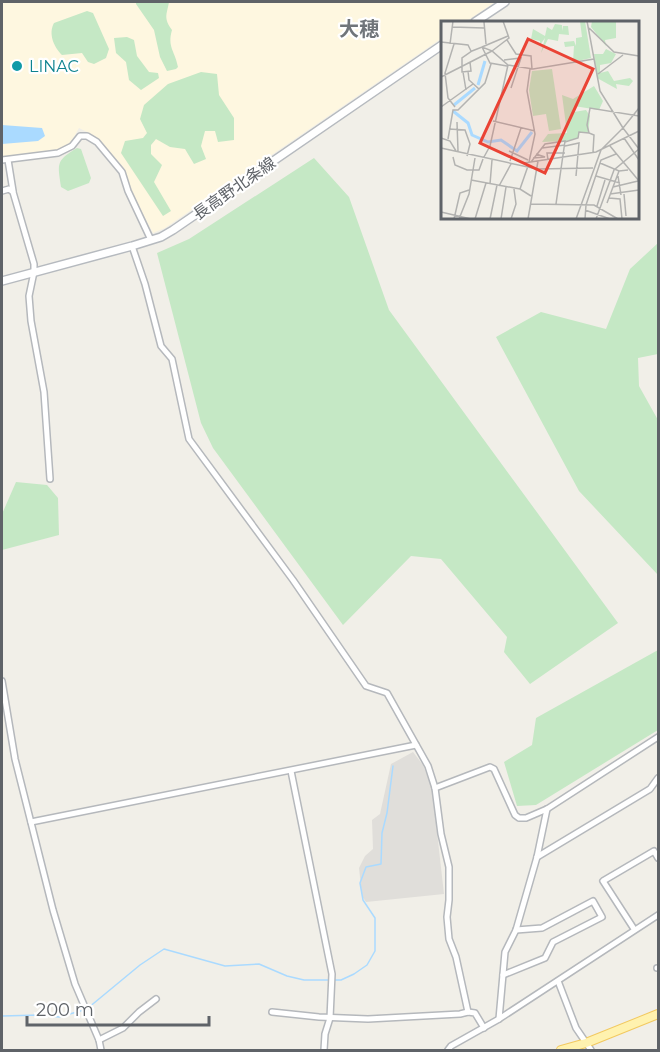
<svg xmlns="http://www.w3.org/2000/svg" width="660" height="1052" viewBox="0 0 660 1052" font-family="Montserrat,'Noto Sans JP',sans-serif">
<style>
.commercial{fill:#fef7e0}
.industrial{fill:#e0deda}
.green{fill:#c5e8c5}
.water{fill:#aadaff}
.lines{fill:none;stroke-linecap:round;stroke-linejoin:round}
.stream{stroke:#aadaff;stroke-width:1.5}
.minor-casing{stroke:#b5b8bc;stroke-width:8}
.secondary-casing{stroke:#b6babf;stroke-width:10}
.primary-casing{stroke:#f2c960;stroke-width:10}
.minor{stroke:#fff;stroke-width:5}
.secondary{stroke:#fff;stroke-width:7}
.primary{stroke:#fff2af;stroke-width:8}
.culture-dot{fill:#0f9aa8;stroke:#fff;stroke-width:2}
.labels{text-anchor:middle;stroke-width:4.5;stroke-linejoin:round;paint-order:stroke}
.culture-label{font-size:16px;fill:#0d838f;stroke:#fff;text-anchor:start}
.street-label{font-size:16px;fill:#5f6368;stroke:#fff}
.quarter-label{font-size:20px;font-weight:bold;fill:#70757a;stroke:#fff}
.inset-river{fill:none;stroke:#aadaff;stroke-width:3}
.inset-road{fill:none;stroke:#b3b3b1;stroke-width:1.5}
.view{fill:#ea4335;fill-opacity:0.15;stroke:#ea4335;stroke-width:3}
.inset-edge{fill:none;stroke:#5f6368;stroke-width:3}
</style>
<rect width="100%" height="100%" fill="#f1efe8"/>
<polygon class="commercial" points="2,2 495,2 465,22 442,22 442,38 165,228 153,233 130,189 124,168 99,139 93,135 79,128 71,142 65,148 21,157 2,157"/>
<polygon class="industrial" points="413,752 423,765 432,788 444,894 366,902 362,896 359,868 365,856 373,849 372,820 380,814 391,764"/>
<g class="green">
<path d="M 136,2 L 169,2 C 167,14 163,18 172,30 C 167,47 175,51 178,67 L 176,69 L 167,71 L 160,57 L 154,30 L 136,4 Z"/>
<path d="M 87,11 L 93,13 L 109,49 L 106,58 L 94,64 L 88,62 L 82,53 L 62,55 C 54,47 48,34 54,23 Z"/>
<polygon points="127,37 134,40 137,56 149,72 158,73 159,78 141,90 129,80 126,62 116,53 114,38"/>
<polygon points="201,72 217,74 219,95 234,118 234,140 218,142 215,131 205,131 201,146 206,159 194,164 185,149 170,147 156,139 151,145 151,154 162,165 154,182 171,211 163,216 121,153 125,141 143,138 147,133 140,119 144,105 168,84"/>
<path d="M 77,148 L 81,149 L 91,178 L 89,183 L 68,191 L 61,187 C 58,164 55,161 77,148 Z"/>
<polygon points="314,158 349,197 389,310 618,623 530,684 504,652 507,637 441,559 411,556 343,625 213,448 201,423 157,253 189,239"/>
<polygon points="658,243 658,354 638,358 639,386 658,420 658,575 579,491 496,337 541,312 606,329 630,269"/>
<polygon points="16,482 47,485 58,498 59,535 2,550 2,514"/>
<polygon points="658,650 658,730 536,805 517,806 504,762 532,745 536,718"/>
</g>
<polygon class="water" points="2,125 42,128 45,136 38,141 2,144"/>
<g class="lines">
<g class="stream">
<polyline points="88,1008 140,965 164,949 225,966 259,964 287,976 304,980 341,980 354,974 367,965 375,951 375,918 363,900 360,883 366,867 381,864 382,833 387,813 393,766"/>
<polyline points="2,1016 40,1015 59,1017 84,1010"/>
</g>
<defs>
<g id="minor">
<polyline points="2,160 58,153 72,146 80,136 87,136 97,142 122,172 128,191 151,240"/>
<polyline points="8,160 13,191"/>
<polyline points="2,191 9,189 13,192 34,264 34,272 29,296 31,321 44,392 50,479"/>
<polyline points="132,246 145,284 161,346 172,359 189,439 293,580 366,686 387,693 428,766 435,788 441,834 449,867 449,900 447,917 449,939 456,957 468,1012"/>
<polyline points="2,681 15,759 53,910 75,984 99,1040 101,1050"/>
<polyline points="291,771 332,974 330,1018 325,1034 324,1050"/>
<polyline points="435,788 490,767 494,769 515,815 519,818 526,818 547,809 658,737"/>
<polyline points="31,822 416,745"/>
<polyline points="537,857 650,789 658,778"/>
<polyline points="634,929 603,881 654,851 658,858"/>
<polyline points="657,968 658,968"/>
<polyline points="503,975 545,958 553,942 602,917 593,901 542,928 516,930"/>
<polyline points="558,981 576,1028 591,1050"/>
<polyline points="272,1012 319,1017 368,1019 460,1014 468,1012 475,1013 484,1028"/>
<polyline points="499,1019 505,952 516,930 537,857 547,809"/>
<polyline points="99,1040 123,1028 139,1012 156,999"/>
<polyline points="448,1050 451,1046 499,1019 658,915"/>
</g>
<g id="secondary">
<polyline points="475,22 505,2"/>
<polyline points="2,281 132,246 161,237 173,230 442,45"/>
</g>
<polyline id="primary" points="561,1050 586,1043 658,1014"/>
</defs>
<use href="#minor" class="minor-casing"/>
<use href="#secondary" class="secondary-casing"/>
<use href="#primary" class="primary-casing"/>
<use href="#minor" class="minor"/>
<use href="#secondary" class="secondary"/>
<use href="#primary" class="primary"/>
</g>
<circle class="culture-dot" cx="17" cy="66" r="6"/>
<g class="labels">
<g class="culture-label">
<text x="29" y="72">LINAC</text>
</g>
<g class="street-label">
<text transform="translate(234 188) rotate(-35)" y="6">長高野北条線</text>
</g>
<g class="quarter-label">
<text x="359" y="36">大穂</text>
</g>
</g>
<g transform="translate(441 21)">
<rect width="198" height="198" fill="#f1efe8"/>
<path d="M 139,0 L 144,0 L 150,37 L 132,41 L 133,25 L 124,26 L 123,21 L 133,20 L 135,25 L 135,17 L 141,16 ZM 151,0 L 175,0 L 175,17 L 164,19 L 165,25 L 150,6 ZM 114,3 L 121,4 L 121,10 L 122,5 L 127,5 L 128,14 L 118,13 L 117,20 L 107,18 L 100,32 L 104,17 L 99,24 L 99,20 L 90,18 L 92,8 L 104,15 L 106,6 L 111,9 ZM 165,28 L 175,33 L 170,42 L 159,44 L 159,52 L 167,50 L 173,60 L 189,57 L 192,60 L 188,65 L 175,63 L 176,68 L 156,57 L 153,33 L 162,33 ZM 111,48 L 120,108 L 108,110 L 105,93 L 92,95 L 88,69 L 91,50 ZM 153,65 L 162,80 L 158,89 L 133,85 L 133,91 L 145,89 L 149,95 L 147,112 L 138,111 L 137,117 L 126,120 L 101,121 L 107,113 L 126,112 L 121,74 L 132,78 Z" fill="#c5e8c5"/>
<path class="inset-river" d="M 37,64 L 44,40M 13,84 L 34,67M 12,90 L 27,102 L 31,114 L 47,121 L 60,119 L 76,130 L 91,111"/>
<path class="inset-road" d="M 43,1 L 45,23M 11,6 L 43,7M 148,7 L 173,31 L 198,35M 66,19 L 75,33 L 90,35 L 91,48M 0,21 L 27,24 L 30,30M 9,23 L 12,0M 13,23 L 4,52 L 7,77 L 14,86M 41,26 L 49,42 L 66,45M 41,26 L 67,15M 63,39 L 80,37 L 70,67M 21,45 L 21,37 L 31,30 L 41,26 L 51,30 L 68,17 L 62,0M 21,45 L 21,51 L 30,50 L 29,41M 27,50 L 28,59 L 38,68M 22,51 L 25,69M 157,53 L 182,34M 0,56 L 51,30 L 67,44 L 92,48 L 153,38M 0,86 L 32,63M 198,87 L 182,107 L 198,128M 52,100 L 94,110M 16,101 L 17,130M 8,108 L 24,109 L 29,123 L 26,135M 0,117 L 9,120 L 15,130M 183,117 L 198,139M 7,118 L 12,89 L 17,89 L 44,62 L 50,43M 124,121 L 137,117 L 138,111 L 148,112M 124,125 L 138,122 L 135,155M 169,125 L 198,160M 0,127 L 96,148 L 152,147M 101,127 L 124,124M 68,130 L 87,139M 152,131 L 153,114 L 148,112 L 146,104 L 149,87 L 198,95M 12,136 L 14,144 L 26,149 L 38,149 L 42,138M 43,136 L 49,125 L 67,44M 92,137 L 104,136 L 95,133M 107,139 L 106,132 L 124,132M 69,140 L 80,107M 88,141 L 94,113 L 86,70 L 89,48M 90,141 L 104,123 L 124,120 L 115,183M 83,142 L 155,131 L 198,110M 159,142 L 178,150 L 187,149M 155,155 L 179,162M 177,155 L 180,174M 30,159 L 79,168 L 90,175M 49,163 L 51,139M 58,165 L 70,143M 172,166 L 197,160M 79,168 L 87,145M 169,173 L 198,169M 183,173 L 185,195M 168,177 L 179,178 L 181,198M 166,182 L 178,150M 89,183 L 153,184 L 177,198M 156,185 L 164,159M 144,189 L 169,198M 0,191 L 30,198M 13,198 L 19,172 L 28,169M 18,198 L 28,173 L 34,137M 34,198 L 45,162M 49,198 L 56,164M 60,198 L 65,166M 70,198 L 75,183 L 73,168M 87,198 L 97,140M 135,198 L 160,129 L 182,107 L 159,70 L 146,0M 144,198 L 145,184 L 160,139 L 175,133M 155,198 L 173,149 L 198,128"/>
<path class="view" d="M 87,18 L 152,48 L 104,152 L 39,122 Z"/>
<rect width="198" height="198" class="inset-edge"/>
</g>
<rect width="660" height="1052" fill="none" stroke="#5f6368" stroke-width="6"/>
<path d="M27 1016v9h182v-9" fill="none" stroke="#5f6368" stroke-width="3"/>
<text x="36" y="1016" font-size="18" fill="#5f6368" stroke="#ffffff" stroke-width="4.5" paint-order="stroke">200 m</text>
</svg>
